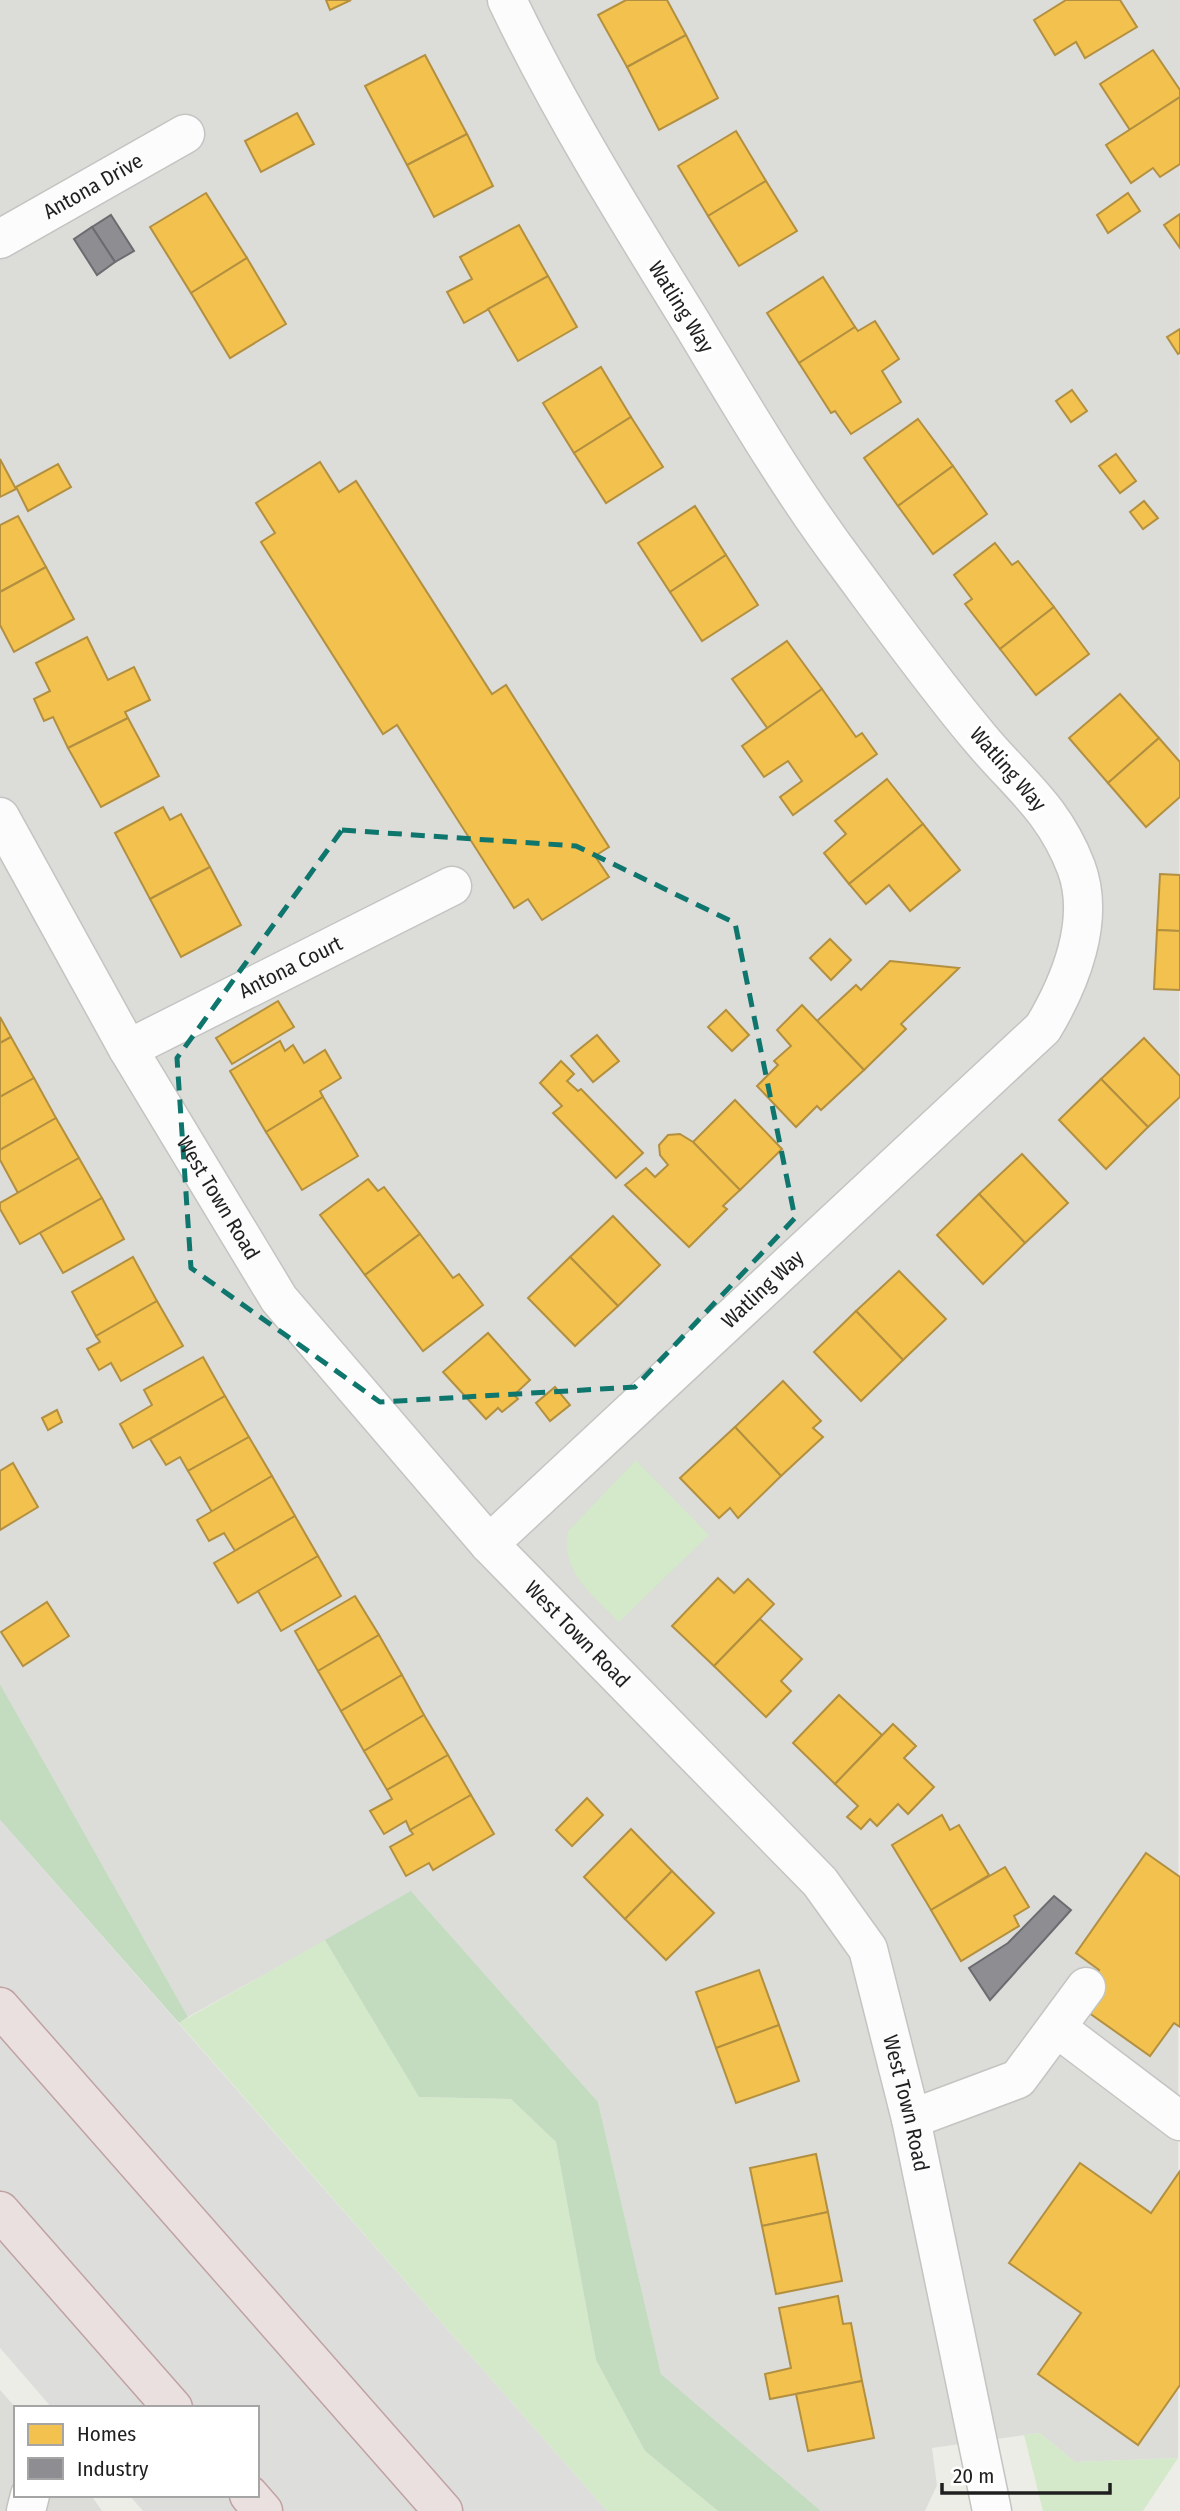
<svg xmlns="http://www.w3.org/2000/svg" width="1180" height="2511" viewBox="0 0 1180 2511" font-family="'Fira Sans Condensed',sans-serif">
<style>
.residential{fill:#dcdcd9}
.grass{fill:#d3e9c9}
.forest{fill:#c3dbbf}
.pier{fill:#dddddb}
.homes{fill:#f2c14e;stroke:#b39040;stroke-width:2}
.industry{fill:#8d8d92;stroke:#6c6c70;stroke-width:2}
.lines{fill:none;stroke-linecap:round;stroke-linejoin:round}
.minor-casing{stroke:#c4c4c2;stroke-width:41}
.highway-casing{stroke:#c0a2a3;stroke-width:41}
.minor{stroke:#fcfcfc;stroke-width:38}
.highway{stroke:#eae0df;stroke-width:38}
.marked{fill:none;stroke:#0f766e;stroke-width:5;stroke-dasharray:14 9;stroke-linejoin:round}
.labels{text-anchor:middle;stroke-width:7;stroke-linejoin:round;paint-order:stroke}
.street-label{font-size:21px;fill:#1f1f1f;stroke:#fff}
</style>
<rect width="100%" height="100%" fill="#edede8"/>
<g class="residential">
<polygon points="0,0 1180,0 1178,2458 1075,2462 1040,2433 932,2448 937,2485 925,2511 821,2511 661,2374 598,2102 412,1892 188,2017 0,1684"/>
<polygon points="0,2390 16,2408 16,2495 91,2495 102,2511 0,2511"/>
</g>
<g class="grass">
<path d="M 636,1460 L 709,1535 L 619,1622 C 593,1595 560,1572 568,1531 Z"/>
<polygon points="325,1940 419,2097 511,2099 556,2142 596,2360 645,2451 718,2511 607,2511 179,2023"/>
<polygon points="1040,2433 1075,2462 1178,2458 1143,2511 1043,2511 1024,2435"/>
</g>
<g class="forest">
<polygon points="0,1684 188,2017 179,2023 0,1820"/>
<polygon points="411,1891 598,2102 661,2374 821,2511 718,2511 645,2451 596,2360 556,2142 511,2099 419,2097 325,1940"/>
</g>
<polygon class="pier" points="0,1820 607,2511 143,2511 129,2495 257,2495 257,2408 52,2408 0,2348"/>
<g class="homes">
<polygon points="326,0 351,0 330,10"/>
<polygon points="626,0 667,0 686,35 627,67 598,15"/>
<polygon points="1066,0 1120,0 1137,27 1085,58 1076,42 1055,55 1034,20"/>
<polygon points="686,35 718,98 659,130 627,67"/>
<polygon points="1153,50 1180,90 1180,97 1130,130 1100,84"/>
<polygon points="425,55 467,134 407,165 365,86"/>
<polygon points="1180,97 1180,164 1160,177 1153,168 1131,183 1106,145"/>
<polygon points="297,113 314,144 261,172 245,141"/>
<polygon points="736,131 766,181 708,216 678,166"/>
<polygon points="467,134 493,186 434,217 407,165"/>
<polygon points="766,181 797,231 739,266 708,216"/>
<polygon points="206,193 247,258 191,293 150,227"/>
<polygon points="1128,193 1140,211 1108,233 1097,215"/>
<polygon points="1180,214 1180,248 1164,225"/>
<polygon points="519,225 548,276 464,323 447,292 472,279 460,257"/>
<polygon points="247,258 286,324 230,358 191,293"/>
<polygon points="548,276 577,327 518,361 488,309"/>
<polygon points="823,277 855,327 799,363 767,313"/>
<polygon points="875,321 899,359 882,371 901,402 851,434 835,411 831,413 799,363 855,327 858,331"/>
<polygon points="1180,329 1180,353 1178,354 1167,337"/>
<polygon points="601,367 631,417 574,453 543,403"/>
<polygon points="1072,390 1087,411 1071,422 1056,401"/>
<polygon points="631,417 663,467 606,503 574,453"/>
<polygon points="918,419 953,466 898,506 864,458"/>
<polygon points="1116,454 1136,481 1120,493 1099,466"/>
<polygon points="0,459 16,489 0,497"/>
<polygon points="320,462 339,492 356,481 492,694 506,685 609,847 595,856 609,877 542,920 528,899 514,908 397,725 383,734 261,542 275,533 256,503"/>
<polygon points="58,464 71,487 28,511 16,487"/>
<polygon points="953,466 987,514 933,554 898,506"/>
<polygon points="1144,501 1158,518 1143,529 1130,512"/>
<polygon points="695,506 726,555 670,592 638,543"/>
<polygon points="18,516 46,567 0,592 0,525"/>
<polygon points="995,543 1012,565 1018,561 1054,607 1000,649 965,604 972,599 954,575"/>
<polygon points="726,555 758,605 702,641 670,592"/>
<polygon points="46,567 74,619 14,652 0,625 0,592"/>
<polygon points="1054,607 1089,654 1036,695 1000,649"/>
<polygon points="87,637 108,680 134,667 150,700 125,712 128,718 68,748 53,717 44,721 34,699 50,691 36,663"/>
<polygon points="787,641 822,689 768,729 732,679"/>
<polygon points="822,689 856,737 862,733 877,754 793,815 780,797 802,781 788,761 764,777 742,746"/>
<polygon points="1120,694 1159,738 1108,783 1069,738"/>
<polygon points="128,718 159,776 101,807 68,748"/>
<polygon points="1159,738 1180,762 1180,797 1146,827 1108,783"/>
<polygon points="887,779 923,824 849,884 824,853 846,834 835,821"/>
<polygon points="163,807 170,820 181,814 210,867 150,899 115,833"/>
<polygon points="923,824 960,870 910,911 889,885 866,904 849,884"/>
<polygon points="210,867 241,925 181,957 150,899"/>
<polygon points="1160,874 1180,875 1180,931 1157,930"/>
<polygon points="1157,930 1180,931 1180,990 1154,989"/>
<polygon points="830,939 851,960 831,980 810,958"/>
<polygon points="890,961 959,968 901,1024 906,1029 864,1070 817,1021 856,985 861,990"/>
<polygon points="278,1001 294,1027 232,1064 216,1038"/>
<polygon points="802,1005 864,1070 821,1110 817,1106 796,1127 757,1086 778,1065 774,1061 791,1046 777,1030"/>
<polygon points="726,1010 749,1035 732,1051 708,1027"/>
<polygon points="0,1017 11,1037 0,1043"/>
<polygon points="597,1035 619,1061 593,1082 571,1056"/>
<polygon points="11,1037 34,1078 0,1097 0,1043"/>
<polygon points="1144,1038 1180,1076 1180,1097 1148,1127 1101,1079"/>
<polygon points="280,1041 285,1051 293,1045 304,1063 325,1050 341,1078 320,1091 323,1097 266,1132 230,1071"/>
<polygon points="561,1061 574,1074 567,1081 578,1091 581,1089 643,1153 616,1178 553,1113 562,1106 540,1083"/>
<polygon points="34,1078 56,1118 0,1150 0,1097"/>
<polygon points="1101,1079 1148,1127 1106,1169 1059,1120"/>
<polygon points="323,1097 358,1156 302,1190 266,1132"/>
<polygon points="735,1100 782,1149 740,1190 693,1142"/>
<polygon points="56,1118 79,1158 18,1193 0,1160 0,1150"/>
<polygon points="680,1134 693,1142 740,1190 723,1206 727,1209 689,1247 625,1185 646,1168 655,1177 668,1165 660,1155 659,1145 668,1135"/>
<polygon points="1022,1154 1068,1203 1025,1243 979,1194"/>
<polygon points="79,1158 102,1198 20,1244 0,1209 0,1203"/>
<polygon points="368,1179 378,1191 384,1187 420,1234 365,1275 320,1215"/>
<polygon points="979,1194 1025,1243 983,1284 937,1235"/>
<polygon points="102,1198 124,1239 63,1273 40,1233"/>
<polygon points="613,1216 660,1265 618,1306 570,1257"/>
<polygon points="420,1234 453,1278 459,1274 483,1305 423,1351 365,1275"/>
<polygon points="133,1257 157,1301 96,1336 72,1292"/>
<polygon points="570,1257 618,1306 575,1346 528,1298"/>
<polygon points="899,1271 946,1319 903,1360 856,1311"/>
<polygon points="157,1301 183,1346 121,1381 111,1363 99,1370 87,1349 100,1342 96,1336"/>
<polygon points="856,1311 903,1360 861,1401 814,1352"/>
<polygon points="488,1333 530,1380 514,1395 518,1399 502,1412 498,1408 486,1419 443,1372"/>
<polygon points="203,1357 225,1396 133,1448 120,1424 152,1405 144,1390"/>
<polygon points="783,1381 821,1421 813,1428 823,1437 781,1476 735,1427"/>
<polygon points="555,1387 570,1405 550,1421 536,1403"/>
<polygon points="225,1396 249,1437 188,1471 180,1457 166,1465 150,1439"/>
<polygon points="57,1410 62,1422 48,1430 42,1418"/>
<polygon points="735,1427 781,1476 738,1518 730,1508 719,1518 680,1478"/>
<polygon points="249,1437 272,1476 212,1512 188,1471"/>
<polygon points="13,1463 38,1507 0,1530 0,1471"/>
<polygon points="272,1476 295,1516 235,1551 224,1533 209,1541 197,1520"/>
<polygon points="295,1516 318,1556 238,1603 214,1563"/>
<polygon points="318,1556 341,1596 281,1631 258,1591"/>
<polygon points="718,1578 734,1593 748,1579 774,1604 714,1666 672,1626"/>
<polygon points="355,1596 379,1635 318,1671 295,1631"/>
<polygon points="47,1602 69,1636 23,1666 1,1632"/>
<polygon points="760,1619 802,1659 781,1681 791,1691 766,1717 714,1666"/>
<polygon points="379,1635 402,1675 341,1711 318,1671"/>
<polygon points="402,1675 424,1715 364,1751 341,1711"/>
<polygon points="839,1695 882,1735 835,1784 793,1743"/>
<polygon points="424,1715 448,1755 387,1790 364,1751"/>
<polygon points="893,1724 916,1746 904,1758 934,1787 908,1814 898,1804 877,1826 870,1819 861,1829 847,1817 858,1806 835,1784"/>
<polygon points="448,1755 471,1795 410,1830 406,1821 384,1834 370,1811 392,1799 387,1790"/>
<polygon points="471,1795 494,1834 433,1870 429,1863 406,1876 390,1847 413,1834 410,1830"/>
<polygon points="587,1798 603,1815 572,1846 556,1830"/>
<polygon points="942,1815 950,1830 959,1825 989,1875 931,1910 892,1845"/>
<polygon points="631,1829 672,1871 625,1919 584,1877"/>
<polygon points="1146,1853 1180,1877 1180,2027 1174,2023 1150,2056 1075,2003 1099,1970 1076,1953"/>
<polygon points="1005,1867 1029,1907 1014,1916 1019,1926 961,1961 931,1910"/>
<polygon points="672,1871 714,1913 666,1960 625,1919"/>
<polygon points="759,1970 779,2025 716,2048 696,1992"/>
<polygon points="779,2025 799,2081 736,2103 716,2048"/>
<polygon points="816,2154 828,2212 762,2226 750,2168"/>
<polygon points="1080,2163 1151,2213 1180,2171 1180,2385 1138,2445 1038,2374 1081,2313 1009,2263"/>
<polygon points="828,2212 842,2281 776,2294 762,2226"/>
<polygon points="838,2296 843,2324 851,2323 862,2381 770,2399 765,2374 791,2368 779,2308"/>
<polygon points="862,2381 874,2438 808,2451 796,2394"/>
</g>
<g class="industry">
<polygon points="111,215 134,251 115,262 92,227"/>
<polygon points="92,227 115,262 97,275 74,239"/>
<polygon points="1054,1896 1071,1910 990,2000 969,1968 1008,1943"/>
</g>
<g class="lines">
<defs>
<g id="minor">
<path id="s1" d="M 0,239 L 185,134"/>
<path id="s2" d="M 0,817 L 128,1049 L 279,1299 L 489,1544 L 820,1882 L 868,1949 L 911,2119 L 992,2511"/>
<path id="s3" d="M 128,1049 L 452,886"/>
<path id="s4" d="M 489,1544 L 1043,1028 C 1070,983 1096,920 1076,867 C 1053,807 1017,783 979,737 C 932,681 889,621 846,563 C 789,487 740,403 691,322 C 626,217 560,111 507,0"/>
<polyline points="1057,2028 1180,2121"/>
<polyline points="911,2119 1018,2079 1086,1987"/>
<polyline points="26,2511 30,2495"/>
</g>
<g id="highway">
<polyline points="0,2007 443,2511"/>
<polyline points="0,2211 173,2408"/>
<polyline points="249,2495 263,2511"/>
</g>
</defs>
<use href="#minor" class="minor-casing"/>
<use href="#highway" class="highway-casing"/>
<use href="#minor" class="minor"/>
<use href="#highway" class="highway"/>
</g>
<path class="marked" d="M 342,830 L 576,846 L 735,923 L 795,1218 L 635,1387 L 380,1402 L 191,1268 L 177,1058 Z"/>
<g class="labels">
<g class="street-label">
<text dy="7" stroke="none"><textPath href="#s1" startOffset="107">Antona Drive</textPath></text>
<text transform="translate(681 307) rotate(58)" y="7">Watling Way</text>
<text transform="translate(1008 769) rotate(49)" y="7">Watling Way</text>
<text dy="7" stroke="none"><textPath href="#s3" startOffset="182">Antona Court</textPath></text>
<text dy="7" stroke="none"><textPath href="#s2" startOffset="439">West Town Road</textPath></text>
<text dy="7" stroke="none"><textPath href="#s4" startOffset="374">Watling Way</textPath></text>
<text dy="7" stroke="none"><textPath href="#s2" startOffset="1006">West Town Road</textPath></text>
<text dy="7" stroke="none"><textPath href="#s2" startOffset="1594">West Town Road</textPath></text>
</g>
</g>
<rect x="14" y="2406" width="245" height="91" fill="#ffffff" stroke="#a5a5a5" stroke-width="2"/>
<rect x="28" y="2424" width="35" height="21" fill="#f2c14e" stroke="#a5a5a5" stroke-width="2"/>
<text x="77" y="2441" font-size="21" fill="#1f1f1f">Homes</text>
<rect x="28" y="2458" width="35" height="21" fill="#8d8d92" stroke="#a5a5a5" stroke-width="2"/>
<text x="77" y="2476" font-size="21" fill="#1f1f1f">Industry</text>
<path d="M942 2483v10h168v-10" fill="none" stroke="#1f1f1f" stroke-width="3.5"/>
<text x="953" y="2483" font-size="21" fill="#1f1f1f" stroke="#ffffff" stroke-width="5" paint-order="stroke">20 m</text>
</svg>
